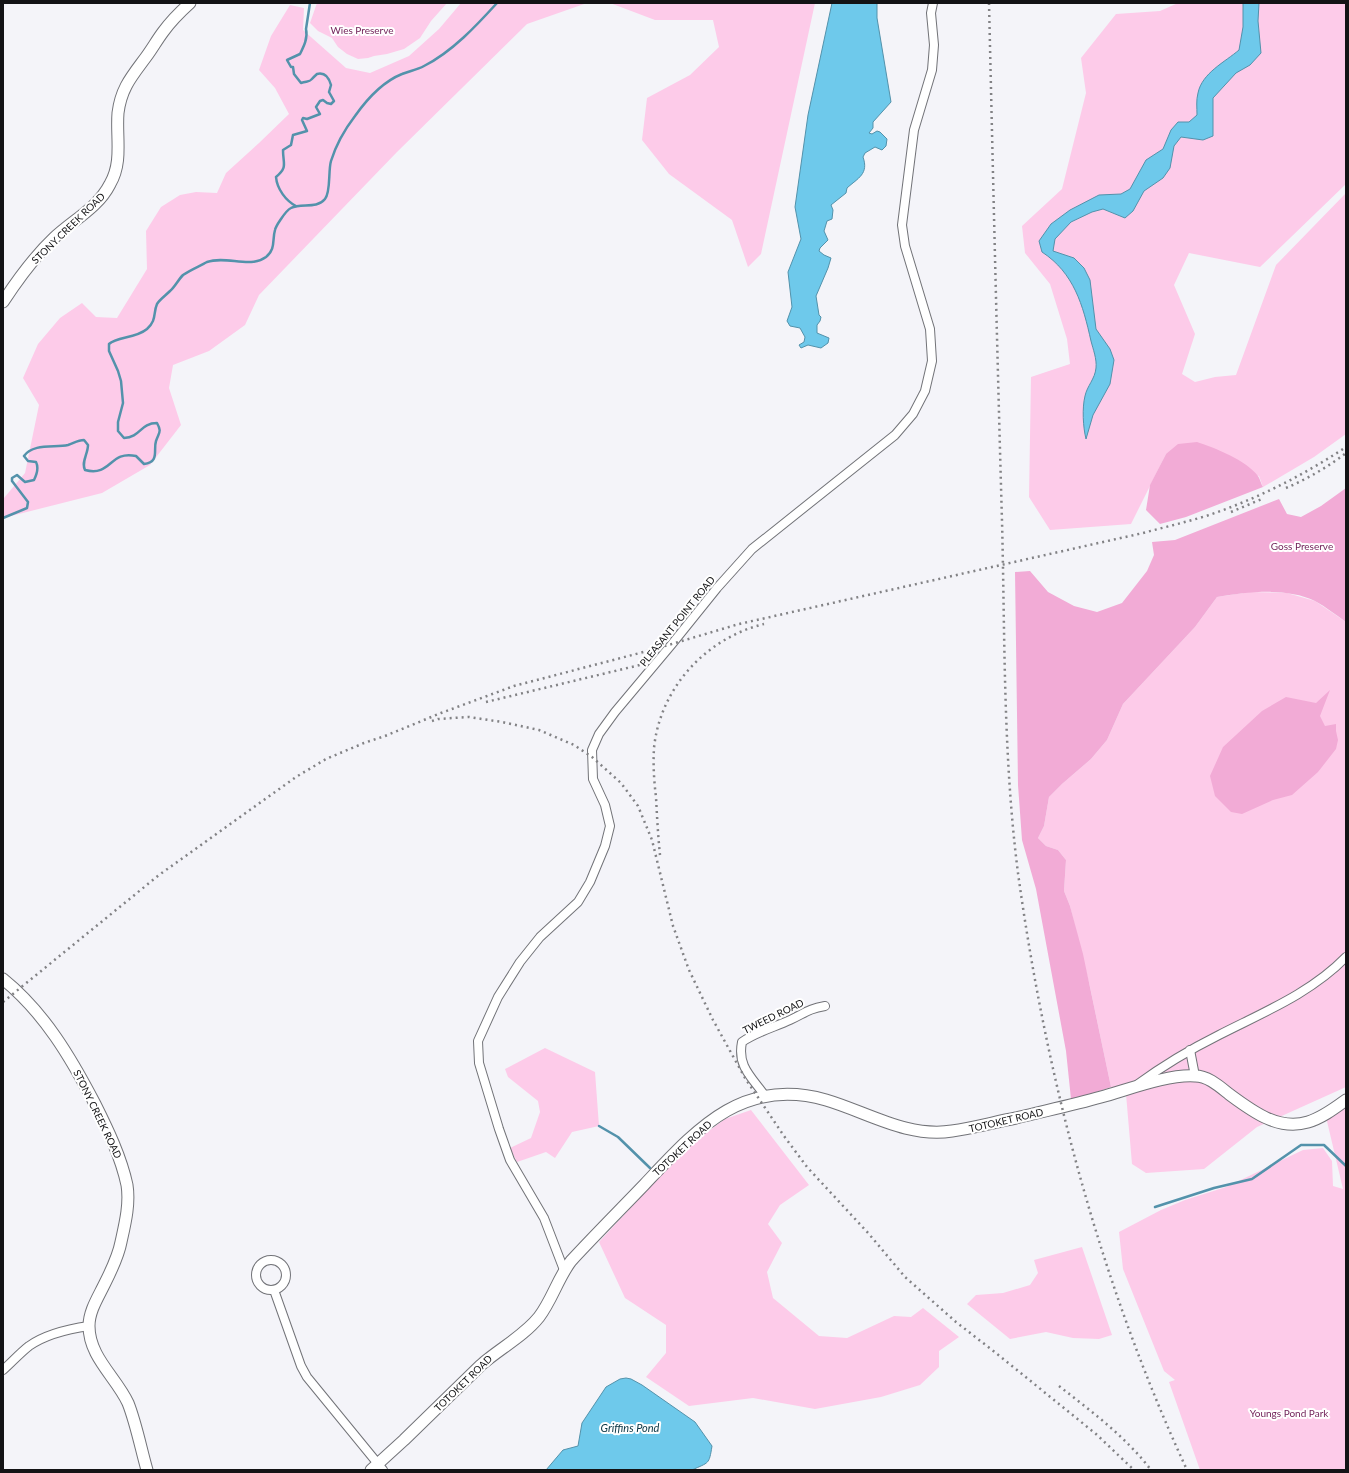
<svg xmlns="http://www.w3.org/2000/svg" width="1349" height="1473" viewBox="0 0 1349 1473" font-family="Lato,sans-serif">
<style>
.green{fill:#fdcbe9}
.forest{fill:#f2abd6}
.water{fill:#6ec9eb;stroke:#5392ab}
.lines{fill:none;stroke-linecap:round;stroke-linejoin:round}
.stream{stroke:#5392ab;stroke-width:2.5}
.minor-casing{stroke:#727378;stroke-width:10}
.secondary-casing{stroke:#727378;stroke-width:13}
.minor{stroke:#fff;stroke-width:8}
.secondary{stroke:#fff;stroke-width:11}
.rail{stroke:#828285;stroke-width:2.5;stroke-dasharray:2 4;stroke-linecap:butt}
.labels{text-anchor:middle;stroke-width:4;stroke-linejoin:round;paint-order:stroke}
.park-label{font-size:10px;fill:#6f1e56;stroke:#fff}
.street-label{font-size:10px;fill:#131315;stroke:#fff}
.water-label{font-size:11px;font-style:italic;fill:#073341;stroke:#fff}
</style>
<rect width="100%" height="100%" fill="#f4f4f9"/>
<g class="green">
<polygon points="317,3 447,3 431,21 420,38 404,49 387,54 374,56 368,58 358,59 347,54 338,47 332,38 318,31 310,23"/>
<polygon points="461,3 587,3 527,24 397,152 259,295 245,325 209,351 173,365 169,388 181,425 150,465 102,493 3,518 4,498 25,473 39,405 23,378 38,344 60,318 82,303 96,317 117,318 147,269 146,231 161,207 180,195 196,192 217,193 226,173 259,143 289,114 275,88 259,70 271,36 290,5 304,8 303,30 346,68 370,73 409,56 439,29"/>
<polygon points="610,3 815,3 761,254 748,267 732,220 669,174 642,140 647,98 690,75 719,47 713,20 655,20"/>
<polygon points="1178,3 1346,3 1346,184 1260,267 1189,253 1174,285 1195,334 1182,374 1195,382 1215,377 1236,375 1276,265 1346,193 1346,434 1314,457 1263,487 1259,476 1166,454 1131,524 1050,530 1029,497 1031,377 1070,364 1067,339 1050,284 1025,253 1022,226 1062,189 1086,93 1081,58 1116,14 1160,11"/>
<polygon points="1250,592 1287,593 1315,601 1346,622 1346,1087 1257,1127 1204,1169 1146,1173 1132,1164 1126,1094 1111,1087 1090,987 1070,906 1064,891 1066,860 1058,850 1046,846 1038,838 1044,826 1049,797 1062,784 1091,759 1107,740 1123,704 1195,627 1217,597"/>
<polygon points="545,1048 595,1072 599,1126 572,1132 555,1158 546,1152 517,1162 510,1148 531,1138 540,1112 538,1101 508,1077 505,1069"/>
<polygon points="1346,1106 1346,1470 1200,1470 1169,1382 1175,1380 1164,1371 1123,1269 1119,1232 1161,1210 1185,1200 1226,1187 1303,1150 1323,1148 1332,1161 1333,1186 1343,1189 1326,1117"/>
<polygon points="751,1110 809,1185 780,1205 768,1224 782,1243 767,1272 773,1298 819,1336 847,1338 894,1316 911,1317 923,1308 959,1337 939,1351 939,1367 920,1385 881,1397 815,1409 753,1398 689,1406 646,1377 666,1353 666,1325 625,1298 599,1242 659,1177 694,1142 725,1119"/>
<polygon points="1082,1247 1112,1335 1099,1339 1073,1338 1046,1332 1010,1339 967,1304 976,1295 1003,1293 1030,1285 1038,1273 1034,1260"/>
</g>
<g class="forest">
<path d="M 1197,442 C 1215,448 1246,460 1258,476 C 1260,479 1261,484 1263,487 L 1186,517 L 1160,524 L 1146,510 L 1150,485 L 1166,454 L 1178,444 Z"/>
<path d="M 1346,488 L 1346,622 C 1336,615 1326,607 1315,601 C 1287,587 1248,592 1217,597 L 1195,627 L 1123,704 L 1107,740 L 1091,759 L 1062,784 L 1049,797 L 1044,826 L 1038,838 L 1046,846 L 1058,850 L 1066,860 L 1064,891 L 1070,906 L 1083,954 L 1111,1087 L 1091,1094 L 1071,1099 L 1066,1051 L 1036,889 L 1022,840 L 1018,785 L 1015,572 L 1030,571 L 1048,592 L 1074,606 L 1097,612 L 1122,603 L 1147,571 L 1154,555 L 1152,542 L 1175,540 L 1279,499 L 1287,514 L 1301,517 L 1321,506 Z"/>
<polygon points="1330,690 1320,716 1325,726 1336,724 1336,731 1338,740 1336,749 1318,772 1292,795 1273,800 1242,814 1231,812 1215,796 1210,776 1223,747 1262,711 1286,697 1316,703"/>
</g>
<g class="water">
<path d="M 832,3 L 877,3 L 877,18 L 891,102 L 873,122 L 873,128 L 869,133 L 872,134 L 877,131 L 880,132 L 887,139 L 886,146 L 882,150 L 875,147 L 865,153 L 863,157 C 869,174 858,178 847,188 L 846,193 L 831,205 L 833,210 L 832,219 L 827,221 L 824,231 L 828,240 L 820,248 L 819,251 L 824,255 L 831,258 L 828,268 L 816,296 L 819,315 L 821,317 L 820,321 L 817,325 L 817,333 L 829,338 L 828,343 L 821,348 L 808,345 L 801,348 L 799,345 L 804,342 L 805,337 L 800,328 L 790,326 L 787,321 L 792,307 L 788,272 L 801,239 L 795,207 L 808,115 Z"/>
<path d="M 1243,3 L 1259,3 L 1258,21 L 1261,53 L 1250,65 L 1236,73 L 1213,98 L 1213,136 L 1203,140 L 1181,137 L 1174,146 L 1170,168 L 1163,178 L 1144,191 L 1133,211 L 1125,218 L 1103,209 L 1092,212 L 1071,222 L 1055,239 L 1053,251 L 1074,258 L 1084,268 L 1090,280 L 1096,329 L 1110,349 L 1114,360 L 1110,384 L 1093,415 L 1086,439 C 1083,427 1082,408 1085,396 C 1087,386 1095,379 1096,368 C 1097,359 1093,349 1091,341 C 1083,305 1074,273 1042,252 L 1039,241 L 1051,224 L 1070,210 L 1099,195 L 1121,194 L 1130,189 L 1146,160 L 1163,149 L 1171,130 L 1178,122 L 1189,122 L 1197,115 C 1197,108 1196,100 1198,93 C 1202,73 1225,62 1239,50 L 1243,27 Z"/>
<path d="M 626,1378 L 631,1379 L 642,1385 L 695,1422 L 712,1446 C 709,1465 709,1462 692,1470 L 546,1470 L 563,1450 L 578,1446 L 582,1423 L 606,1387 L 620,1379 Z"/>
</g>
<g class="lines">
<g class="stream">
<path d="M 296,206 C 286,201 277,189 276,177 C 288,167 283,164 283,150 L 291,145 L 293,135 L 307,131 L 302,120 L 303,118 L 307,119 L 320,114 L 316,107 L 320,101 L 323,100 L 327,103 L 331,104 L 334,101 L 329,92 L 331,85 C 329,78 325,72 317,74 C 307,83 314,80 301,83 L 294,74 L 293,67 L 291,67 L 287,60 L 300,54 C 304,46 308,38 306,29 L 310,3"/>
<path d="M 3,518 L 27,508 L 28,502 L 12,481 L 12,478 L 17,475 L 25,482 L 34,480 C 37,474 39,468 36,462 L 28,461 L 24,456 C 33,443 55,448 68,445 C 74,443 78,440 84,440 L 88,445 C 88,454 81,462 85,470 C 112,477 109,450 136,456 L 144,464 C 160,462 153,450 156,441 C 159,432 162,432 157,423 C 140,423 141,437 124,438 L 118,431 L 118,422 L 123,403 L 121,381 L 118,371 L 109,351 L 109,344 C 117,336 135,339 147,329 C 157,320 153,313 157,304 C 160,299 165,296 170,291 C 175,287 178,280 183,275 C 190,270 200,266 207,262 C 226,255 250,269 266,257 C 276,249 272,240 275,230 C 276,226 279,222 281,219 C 283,216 287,210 291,208 C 301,202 316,210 325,199 C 331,192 328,171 331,161 C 336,145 345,129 355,116 C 367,99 382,82 402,74 C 409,71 417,70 424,66 C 452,52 477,25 497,3"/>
<polyline points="599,1126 618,1137 650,1168"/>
<polyline points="1155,1207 1214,1188 1252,1179 1301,1145 1324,1145 1346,1166"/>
</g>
<defs>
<g id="minor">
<polyline points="1190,1050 1195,1076"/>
<path d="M 1138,1084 C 1164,1065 1191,1049 1219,1035 C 1264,1012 1311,993 1346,957"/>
<path d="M 765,1096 C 752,1077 737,1067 742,1042 C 756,1032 775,1027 790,1020 C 805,1013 808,1009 825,1006"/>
<circle cx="271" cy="1275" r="15"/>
<polyline points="564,1270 544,1218 510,1160 499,1129 479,1063 478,1041 498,997 520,962 540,937 578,902 590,882 605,846 610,826 605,805 593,779 592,750 599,734 615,712 672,644 717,588 752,549 895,435 913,414 925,391 932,361 930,329 905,246 902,225 914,130 932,70 934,45 931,13 933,3"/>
<polyline points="274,1290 301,1366 307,1377 383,1470"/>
<path d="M 3,1370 C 12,1362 20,1353 29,1346 C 46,1334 68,1329 89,1326"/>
</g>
<g id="secondary">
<path d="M 3,302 C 18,279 34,257 54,238 C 73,220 98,208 110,184 C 123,162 116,137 118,113 C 121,88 132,76 146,57 C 152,49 157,40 163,32 C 171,21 180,12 190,3"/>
<path d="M 3,979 C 44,1012 71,1058 95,1104 C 108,1130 121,1157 127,1185 C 130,1204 125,1224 121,1242 C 118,1258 110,1273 103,1287 C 97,1299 89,1312 89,1326 C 89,1357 116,1377 128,1403 C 136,1423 141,1449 147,1470"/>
<path d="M 371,1470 L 404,1440 L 481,1365 C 499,1349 524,1336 539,1317 C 552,1300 558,1278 571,1261 C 595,1235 620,1210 644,1185 C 696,1130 742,1076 826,1100 C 867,1112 907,1138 952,1131 C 973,1128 995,1122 1016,1118 C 1044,1111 1073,1105 1101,1097 C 1127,1090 1168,1074 1195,1076 C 1208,1076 1219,1086 1229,1094 C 1252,1111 1278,1131 1308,1122 C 1322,1118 1335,1108 1346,1100"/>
</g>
</defs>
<use href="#minor" class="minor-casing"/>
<use href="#secondary" class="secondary-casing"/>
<use href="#minor" class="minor"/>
<use href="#secondary" class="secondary"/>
<g class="rail">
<path d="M 989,3 C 993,176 997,348 1002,521 C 1005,638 1003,756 1018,873 C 1046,1078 1100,1282 1187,1470"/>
<path d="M 1286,488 C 1307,479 1328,467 1346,453"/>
<polyline points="1231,512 1262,499"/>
<polyline points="486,702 644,664"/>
<polyline points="432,721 438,719 469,717 502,722 539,730 574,745 592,757 621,783 638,806 652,840 673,926 689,970 713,1020 745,1078 784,1136 807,1167 869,1234 905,1277 956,1322 996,1353 1096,1434 1134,1470"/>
<path d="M 660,855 C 658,836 657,816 656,797 C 654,781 653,764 654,748 C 660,688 706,638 764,624"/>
<path d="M 3,1002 L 159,875 L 296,777 L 326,759 L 364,743 L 385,736 L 441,713 L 514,686 L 655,649 L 739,624 L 1143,533 C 1165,527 1187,522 1209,515 C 1257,499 1304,475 1346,447"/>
<path d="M 1059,1386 C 1091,1411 1126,1437 1151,1470"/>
</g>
</g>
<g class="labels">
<g class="park-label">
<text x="362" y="34">Wies Preserve</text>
<text x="1302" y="550">Goss Preserve</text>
<text x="1289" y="1417">Youngs Pond Park</text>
</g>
<g class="street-label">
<text transform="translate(68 228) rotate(-44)" y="4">STONY CREEK ROAD</text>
<text transform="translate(677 621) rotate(-51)" y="4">PLEASANT POINT ROAD</text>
<text transform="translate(773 1016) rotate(-26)" y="4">TWEED ROAD</text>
<text transform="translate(98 1114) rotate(64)" y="4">STONY CREEK ROAD</text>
<text transform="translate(1006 1120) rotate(-13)" y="4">TOTOKET ROAD</text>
<text transform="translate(682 1148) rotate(-43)" y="4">TOTOKET ROAD</text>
<text transform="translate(463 1383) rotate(-44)" y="4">TOTOKET ROAD</text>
</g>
<g class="water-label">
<text x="630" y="1432">Griffins Pond</text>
</g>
</g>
<rect width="1349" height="1473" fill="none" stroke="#131315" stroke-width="8"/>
</svg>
